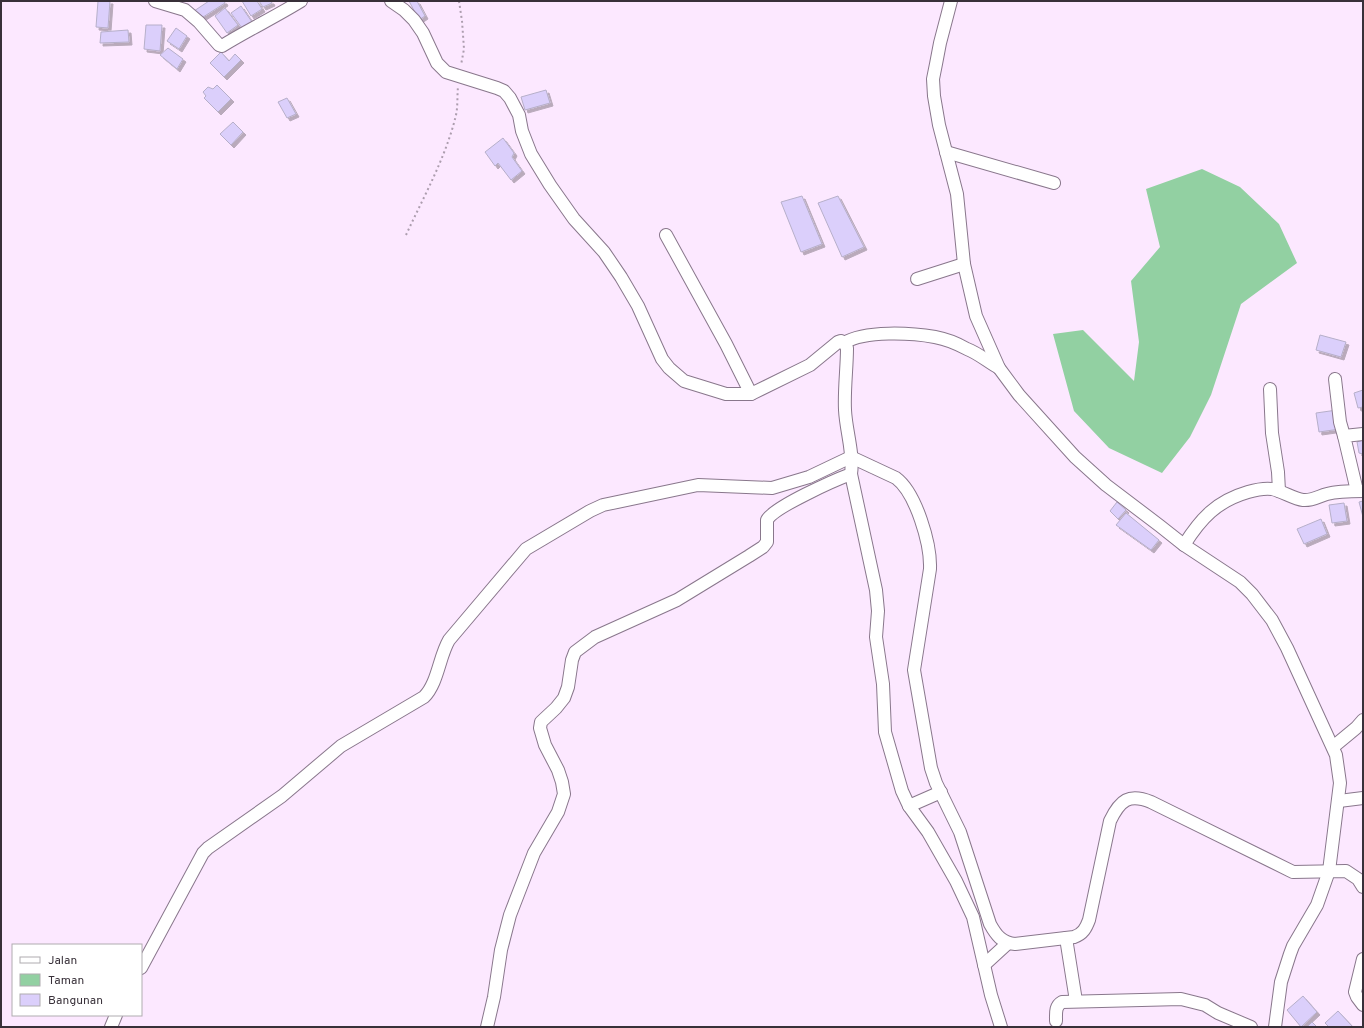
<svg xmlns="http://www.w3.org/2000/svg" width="1364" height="1028" viewBox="0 0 1364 1028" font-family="Overpass,sans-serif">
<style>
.green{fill:#92d0a2}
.building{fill:#dbcffb;stroke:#b6afc9;filter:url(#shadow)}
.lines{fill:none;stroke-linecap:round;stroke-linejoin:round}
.minor-casing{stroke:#89778c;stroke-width:14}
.path{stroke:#ac9dae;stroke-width:2;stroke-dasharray:2 3;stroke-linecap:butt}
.minor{stroke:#fff;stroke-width:12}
</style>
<defs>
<filter id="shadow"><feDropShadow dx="3" dy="3" stdDeviation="0" flood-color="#0004"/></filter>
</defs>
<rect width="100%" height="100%" fill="#fce8ff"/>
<polygon class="green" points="1202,169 1240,187 1279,224 1297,263 1241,304 1211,395 1190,437 1162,473 1109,448 1074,411 1053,334 1083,330 1134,381 1139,342 1131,281 1160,247 1146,189"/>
<g class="building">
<polygon points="98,1 110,1 108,28 96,27"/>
<polygon points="209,1 224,1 225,3 200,19 194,11"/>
<polygon points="242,1 257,1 262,9 251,16"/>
<polygon points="259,1 271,1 272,3 263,7"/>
<polygon points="409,1 417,1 425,16 419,20"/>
<polygon points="241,6 252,22 242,28 231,13"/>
<polygon points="225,8 238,25 227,33 215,16"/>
<polygon points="146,25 162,25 160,51 144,49"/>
<polygon points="176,28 187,36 179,49 167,41"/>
<polygon points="128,30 129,42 100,43 101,32"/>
<polygon points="168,48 183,59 177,69 160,55"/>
<polygon points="221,52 229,61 235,54 241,60 224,77 210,63"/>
<polygon points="217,85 231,99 218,112 204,98 206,96 203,92 208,87 213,89"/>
<polygon points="546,90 550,103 525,110 521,97"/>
<polygon points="287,98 296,114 287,118 278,102"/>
<polygon points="233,122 243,132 231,145 220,134"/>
<polygon points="503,138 514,153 512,157 522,171 511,180 498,163 495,166 485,152"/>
<polygon points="802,196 822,244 801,252 781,202"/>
<polygon points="838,196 864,247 842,257 818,203"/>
<polygon points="1320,335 1346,342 1341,357 1316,350"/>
<polygon points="1363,390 1363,407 1358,408 1354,393"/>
<polygon points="1337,410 1340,429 1319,432 1316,413"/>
<polygon points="1363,440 1363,454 1359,453 1357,442"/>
<polygon points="1363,501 1363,517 1359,502"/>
<polygon points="1117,502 1126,510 1118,519 1110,511"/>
<polygon points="1344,503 1347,521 1332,523 1329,505"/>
<polygon points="1126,513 1159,540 1151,550 1116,525"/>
<polygon points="1321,519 1327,534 1304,544 1297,529"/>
<polygon points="1303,996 1317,1012 1301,1027 1287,1010"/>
<polygon points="1338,1011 1352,1026 1352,1027 1329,1027 1325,1023"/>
<polygon points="1312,1022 1317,1027 1307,1027"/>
</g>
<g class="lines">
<defs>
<g id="minor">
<path d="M 155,1 L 185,10 L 199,22 L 219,45 L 222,46 C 248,30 275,17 301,1"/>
<path d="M 391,1 L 404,10 L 414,20 L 423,33 L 437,63 L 446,72 L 497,88 L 504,91 L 510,98 L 519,115 L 522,131 L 531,154 L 550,185 L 574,219 L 604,252 L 621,277 L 638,306 L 662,359 L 669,368 L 684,381 L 726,394 L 751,394 L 810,365 L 838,342 L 841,341 L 844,343 L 847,348 C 847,368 844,389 845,410 C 846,431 854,453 851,474 C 835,480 774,507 767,520 L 767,542 L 763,547 L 749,556 L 677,600 L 595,637 L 575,652 L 572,660 L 568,687 L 564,698 L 556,708 L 541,722 L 540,728 L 545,745 L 558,770 L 562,782 L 564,794 L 558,812 L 534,853 L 510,915 L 501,950 L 494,997 L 487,1027"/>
<polyline points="951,1 940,43 936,64 933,79 934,96 939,125 957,194 964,264 976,316 999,368 1019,395 1075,457 1106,485 1160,526 1184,545 1240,582 1252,594 1272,620 1287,648 1336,755 1340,783 1329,871 1317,905 1293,946 1290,954 1281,982 1275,1027"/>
<polyline points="946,152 1054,183"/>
<polyline points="666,235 726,344 751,394"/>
<polyline points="917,279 964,264"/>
<path d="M 844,343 C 865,330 912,333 935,337 C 946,339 958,344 967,349 C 978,353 988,362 999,368"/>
<polyline points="1335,379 1340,422 1344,436"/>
<polyline points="1270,389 1272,433 1278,472 1279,491"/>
<polyline points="851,474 876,590 878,611 876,637 883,684 885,732 902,791 909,806 928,832 956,881 973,917 991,995 1001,1027"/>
<polyline points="1357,491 1344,436 1363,434"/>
<path d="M 1184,545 C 1201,518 1217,501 1248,492 C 1255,490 1264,488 1272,489 C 1282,491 1294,499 1303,500 C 1312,501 1319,496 1327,494 C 1338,491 1351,491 1363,491"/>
<polyline points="1333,747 1356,728 1363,720"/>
<polyline points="1339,801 1363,798"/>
<polyline points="909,806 941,792"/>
<polyline points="1066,938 1076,1001"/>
<polyline points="1363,959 1355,992 1357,997 1363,1005"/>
<polyline points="984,965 1008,943"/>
<path d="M 141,968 L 203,853 L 208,848 L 282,796 L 341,746 L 424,697 C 438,683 439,657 449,640 L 526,549 L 590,511 L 603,505 L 698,485 L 772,488 L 809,477 L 851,457 L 896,478 C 916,493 931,544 930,569 L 914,670 L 931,768 L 936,783 L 960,832 L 990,924 C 996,935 1002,943 1015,944 L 1074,937 C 1083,934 1086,928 1089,920 L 1110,821 C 1120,800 1129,793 1151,802 L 1293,872 L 1346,871 L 1358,879 L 1363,887"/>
<path d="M 1056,1021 C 1056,1013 1055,1006 1062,1002 L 1181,999 L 1205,1005 L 1218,1013 L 1251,1027"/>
<polyline points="111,1027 116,1015"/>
</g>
</defs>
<use href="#minor" class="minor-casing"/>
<g class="path">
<polyline points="459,1 462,21 464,49 461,65"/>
<path d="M 406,235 C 424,196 446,157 456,115 C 458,106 457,96 458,87"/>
</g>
<use href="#minor" class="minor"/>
</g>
<rect width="1364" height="1028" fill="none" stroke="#383039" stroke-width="4"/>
<rect x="12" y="944" width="130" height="72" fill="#ffffff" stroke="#afacb0"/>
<rect x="20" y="957" width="20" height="6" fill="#ffffff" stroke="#afacb0"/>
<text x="48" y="964" font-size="12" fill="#383039">Jalan</text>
<rect x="20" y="974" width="20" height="12" fill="#92d0a2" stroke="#afacb0"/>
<text x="48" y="984" font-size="12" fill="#383039">Taman</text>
<rect x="20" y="994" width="20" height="12" fill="#dbcffb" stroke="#afacb0"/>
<text x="48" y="1004" font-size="12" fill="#383039">Bangunan</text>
</svg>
